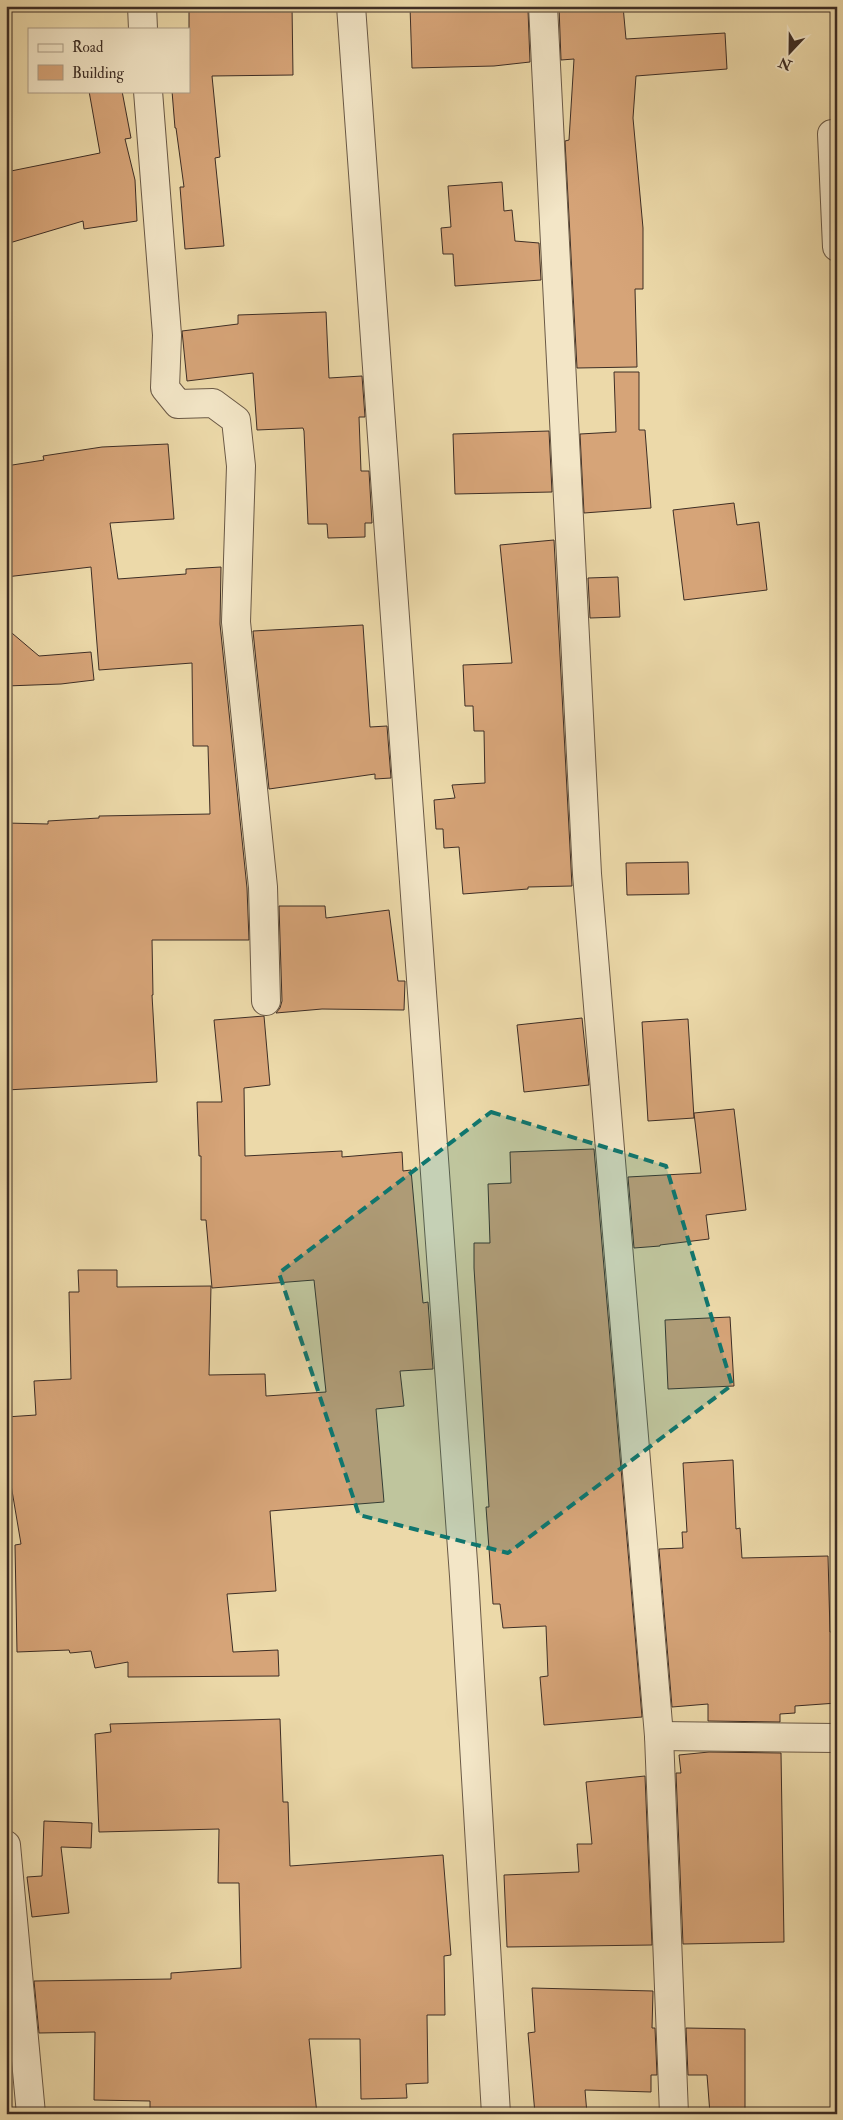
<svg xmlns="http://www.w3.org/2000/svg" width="843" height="2120" viewBox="0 0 843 2120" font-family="'IM FELL Double Pica',serif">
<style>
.building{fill:#d6a478;stroke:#3e2e25}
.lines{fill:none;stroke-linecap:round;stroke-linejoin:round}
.minor-casing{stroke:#6a5946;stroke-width:30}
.minor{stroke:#f3e6c7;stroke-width:28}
.marked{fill:#0f766e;fill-opacity:0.2;stroke:#0f766e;stroke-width:4;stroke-dasharray:10 6;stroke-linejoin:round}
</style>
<rect width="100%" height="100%" fill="#ecd9a9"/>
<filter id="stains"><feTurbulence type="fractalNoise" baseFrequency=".004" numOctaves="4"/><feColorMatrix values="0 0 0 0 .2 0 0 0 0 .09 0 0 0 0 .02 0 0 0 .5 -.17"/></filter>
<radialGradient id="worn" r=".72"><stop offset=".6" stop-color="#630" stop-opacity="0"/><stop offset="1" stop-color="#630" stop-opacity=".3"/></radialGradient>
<g class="building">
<polygon points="189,6 292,6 293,75 212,76 220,157 215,158 224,246 185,249 180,187 184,187 176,128 175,128 172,91 189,91"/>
<polygon points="410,6 523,6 523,10 528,10 530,62 494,66 412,68"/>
<polygon points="570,6 623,6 626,39 725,33 727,69 636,76 633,118 643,228 643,289 635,289 637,367 577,368 565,141 569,140 574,59 561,60 559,7"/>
<polygon points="89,91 122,91 131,138 125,139 135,180 137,221 84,229 83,221 6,244 6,172 100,153"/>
<polygon points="502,182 504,211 512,210 515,241 539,243 541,280 455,286 453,254 443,254 441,228 451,227 448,186"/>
<polygon points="326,312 329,378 362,376 365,417 359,417 361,471 369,471 372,523 365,523 365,537 328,538 327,524 308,524 304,431 303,428 257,430 253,373 187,381 182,331 238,324 238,315"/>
<polygon points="614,372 639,372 639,430 645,430 651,508 584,513 580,434 616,432"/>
<polygon points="549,431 552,492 455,494 453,434"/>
<polygon points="168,444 174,519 110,523 118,579 186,574 186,569 221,567 220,624 247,888 249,940 152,940 153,995 152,995 157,1082 6,1090 6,823 48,824 48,821 99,818 99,816 210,814 208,746 193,746 192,663 99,670 91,567 6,577 6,466 44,460 43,456 102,447"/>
<polygon points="734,503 737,525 759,522 767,590 684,600 673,510"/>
<polygon points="554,540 572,886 528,887 528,889 463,894 459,847 444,848 443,829 436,829 434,800 455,798 452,785 485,783 484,731 474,731 473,706 465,706 463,665 512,663 500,545"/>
<polygon points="618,577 620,617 590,618 588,578"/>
<polygon points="363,625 370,727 387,726 391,778 375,779 375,774 269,789 253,631"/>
<polygon points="6,628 39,656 91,652 94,680 61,684 6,686"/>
<polygon points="688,862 689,894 627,895 626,863"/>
<polygon points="279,906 325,906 326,918 389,910 398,981 405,981 404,1010 322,1009 276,1013 280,1008 282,1001"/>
<polygon points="264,1016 270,1085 244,1088 245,1156 342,1151 342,1157 402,1152 403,1171 411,1170 423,1303 428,1302 433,1369 400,1371 404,1406 376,1409 384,1502 270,1511 276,1591 227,1594 233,1652 278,1650 279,1676 128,1677 128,1662 95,1668 91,1651 70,1653 69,1650 17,1652 15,1545 21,1544 6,1455 6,1417 36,1415 34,1381 71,1379 69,1292 79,1292 78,1270 117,1270 117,1287 211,1286 209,1375 265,1374 266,1396 326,1392 314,1280 212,1288 206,1220 201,1220 201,1156 199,1156 197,1102 222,1102 214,1020"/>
<polygon points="582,1018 589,1085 524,1092 517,1025"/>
<polygon points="688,1019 694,1118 648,1121 642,1022"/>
<polygon points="734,1109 746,1210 706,1215 709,1239 660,1245 660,1246 634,1248 628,1177 701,1173 694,1113"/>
<polygon points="594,1149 642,1717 544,1725 540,1677 548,1676 546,1626 503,1628 500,1604 493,1604 486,1507 489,1507 474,1268 474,1243 490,1243 488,1184 511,1183 510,1152"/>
<polygon points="730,1317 734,1386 668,1389 665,1320"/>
<polygon points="733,1460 736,1529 740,1528 742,1558 828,1556 830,1632 837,1632 837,1703 795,1706 795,1713 780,1714 780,1722 708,1721 708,1704 672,1707 659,1549 683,1548 682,1532 687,1532 683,1463"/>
<polygon points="280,1719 283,1802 288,1802 290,1866 443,1855 451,1955 444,1956 445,2015 427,2015 428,2083 406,2084 407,2098 361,2099 360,2039 309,2039 317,2114 150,2114 150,2101 94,2100 95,2032 39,2033 34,1981 171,1979 171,1973 241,1968 239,1883 218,1883 219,1829 99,1832 95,1734 111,1732 110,1724"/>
<polygon points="709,1752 781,1753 784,1942 683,1944 676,1773 681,1773 679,1755"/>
<polygon points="645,1776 652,1945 507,1947 504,1875 579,1872 577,1844 592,1844 586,1782"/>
<polygon points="44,1821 92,1823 91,1848 61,1847 69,1913 32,1917 27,1877 42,1876"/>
<polygon points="532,1988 653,1991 652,2028 655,2028 657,2075 651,2075 651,2092 585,2090 587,2114 535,2114 528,2033 535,2032"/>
<polygon points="686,2028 745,2029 745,2114 710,2114 707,2075 688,2075"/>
</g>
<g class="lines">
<defs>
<g id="minor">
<polyline points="142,6 143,29"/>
<polyline points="351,6 464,1576 496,2114"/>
<polyline points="543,6 587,874 659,1736 674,2114"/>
<polyline points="148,91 167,335 165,388 178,404 213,403 236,420 241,466 236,622 263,887 266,1001"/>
<polyline points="832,134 837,247"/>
<polyline points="659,1736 837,1738"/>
<polyline points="6,1845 31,2114"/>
</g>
</defs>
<use href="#minor" class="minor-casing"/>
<use href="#minor" class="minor"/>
</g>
<path class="marked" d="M 491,1112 L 666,1166 L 732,1385 L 508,1553 L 359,1515 L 279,1273 Z"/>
<rect width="843" height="2120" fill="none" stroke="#ecd9a9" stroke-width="25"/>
<rect x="8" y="8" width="828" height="2105" fill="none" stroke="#3e2e25" stroke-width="2.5"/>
<rect x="12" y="12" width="818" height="2095" fill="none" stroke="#3e2e25"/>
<rect x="28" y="28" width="162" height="65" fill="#f3e6c7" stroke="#ab9c86"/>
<rect x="38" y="44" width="25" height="8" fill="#f3e6c7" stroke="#ab9c86"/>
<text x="72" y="52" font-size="15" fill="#3e2e25">Road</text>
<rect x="38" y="65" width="25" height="15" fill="#d6a478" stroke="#ab9c86"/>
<text x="72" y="78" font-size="15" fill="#3e2e25">Building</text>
<g transform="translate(790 52) rotate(202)" stroke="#f3e6c7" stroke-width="4" paint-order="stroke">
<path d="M0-4L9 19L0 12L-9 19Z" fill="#3e2e25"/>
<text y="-8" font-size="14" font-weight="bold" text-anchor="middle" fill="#3e2e25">N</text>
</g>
<rect width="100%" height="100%" filter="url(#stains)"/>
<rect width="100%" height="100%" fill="url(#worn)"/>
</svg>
